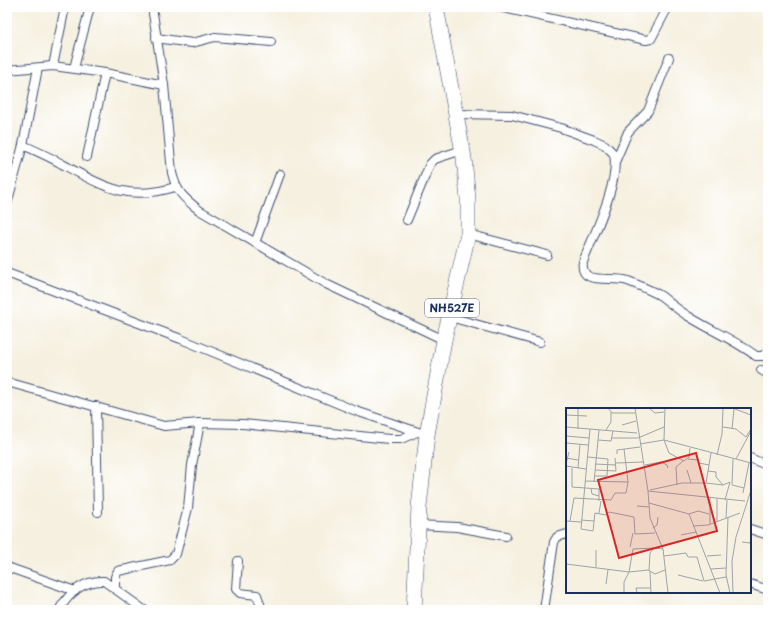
<svg xmlns="http://www.w3.org/2000/svg" width="775" height="617" viewBox="0 0 775 617" font-family="'Playpen Sans',sans-serif">
<style>
.lines{fill:none;stroke-linecap:round;stroke-linejoin:round}
.street-casing{stroke:#3c4c71;stroke-width:10}
.highway-casing{stroke:#3c4c71;stroke-width:16}
.street{stroke:#fff;stroke-width:8}
.highway{stroke:#fff;stroke-width:15}
.labels{text-anchor:middle;stroke-width:3;stroke-linejoin:round;paint-order:stroke}
.shield{fill:#fff;stroke:#5f6d8e;stroke-width:1}
.shield-label{font-size:11px;font-weight:bold;fill:#1b2f5e}
.inset-road{fill:none;stroke:#9ea3ab;stroke-width:1}
.view{fill:#d62828;fill-opacity:0.15;stroke:#d62828;stroke-width:2}
.inset-edge{fill:none;stroke:#1b2f5e;stroke-width:2}
</style>
<rect width="100%" height="100%" fill="#fff"/>
<filter id="ink" filterUnits="userSpaceOnUse"><feTurbulence type="fractalNoise" baseFrequency=".025" numOctaves="2"/><feDisplacementMap in="SourceGraphic" scale="8" xChannelSelector="R" yChannelSelector="G"/><feConvolveMatrix kernelMatrix="1 2 1 2 8 2 1 2 1" color-interpolation-filters="sRGB"/></filter>
<filter id="wash" filterUnits="userSpaceOnUse"><feTurbulence type="fractalNoise" baseFrequency=".012" numOctaves="4" result="noise"/><feDisplacementMap in="SourceGraphic" scale="16" xChannelSelector="R" yChannelSelector="G"/><feGaussianBlur stdDeviation="0.9" result="paint"/><feColorMatrix in="noise" values="0 0 0 0 0 0 0 0 0 0 0 0 0 0 0 0 0 1.4 0 .05"/><feComposite in="paint" operator="in"/></filter>
<g filter="url(#wash)">
<rect width="100%" height="100%" fill="#f5f0df"/>
</g>
<g filter="url(#ink)">
<g class="lines">
<defs>
<g id="street">
<path d="M 152,7 L 164,85 L 172,173 C 177,193 184,198 199,210 L 326,284 L 444,340"/>
<polyline points="499,7 646,40 651,39 668,7"/>
<polyline points="156,38 192,43 215,37 271,42"/>
<polyline points="53,66 65,7"/>
<polyline points="74,68 90,7"/>
<polyline points="7,70 53,66 105,73 164,85"/>
<path d="M 456,114 L 512,115 L 561,128 L 594,140 L 605,145 L 614,154 C 620,182 594,234 583,262 C 579,287 613,275 628,281 C 638,285 651,290 661,296 C 670,303 678,310 688,316 C 710,330 735,340 756,356 L 762,356 L 768,352"/>
<path d="M 23,145 C 36,151 50,157 62,164 C 103,186 127,202 175,187"/>
<polyline points="87,157 105,73"/>
<polyline points="615,162 628,132 648,111 669,58"/>
<polyline points="7,204 23,145 38,68"/>
<polyline points="407,220 430,164 435,159 462,150"/>
<polyline points="468,234 547,255"/>
<polyline points="255,243 280,174"/>
<polyline points="7,273 181,339 356,411 427,435"/>
<polyline points="450,317 540,342"/>
<polyline points="761,370 768,374"/>
<polyline points="7,382 164,426 200,423 243,424 389,439 401,439 417,432"/>
<polyline points="96,406 98,512"/>
<polyline points="750,458 768,466"/>
<polyline points="418,525 457,527 506,536"/>
<polyline points="750,529 768,535"/>
<polyline points="238,561 236,589 240,593 257,595 262,610"/>
<polyline points="7,567 75,591"/>
<polyline points="750,584 768,590"/>
<polyline points="115,588 115,577 118,571 170,560 176,554 188,508 192,465 200,423"/>
<path d="M 59,610 C 69,593 84,580 104,581 L 144,610"/>
<polyline points="544,610 554,542 557,537 567,534"/>
</g>
<polyline id="highway" points="414,610 419,507 427,435 444,340 468,234 468,199 464,158 436,7"/>
</defs>
<use href="#street" class="street-casing"/>
<use href="#highway" class="highway-casing"/>
<use href="#street" class="street"/>
<use href="#highway" class="highway"/>
</g>
</g>
<g class="labels">
<rect class="shield" x="425" y="299" width="54" height="18" rx="3"/>
<g class="shield-label">
<text x="452" y="312">NH527E</text>
</g>
</g>
<g transform="translate(566 408)">
<rect width="185" height="185" fill="#f5f0df"/>
<path class="inset-road" d="M 42,0 L 46,5 L 69,5M 69,0 L 82,83 L 84,110 L 97,141 L 102,185M 83,0 L 89,5 L 98,4M 99,0 L 98,32 L 103,45 L 118,53 L 123,49 L 124,40M 169,1 L 185,7M 0,7 L 21,8M 56,17 L 70,13M 0,19 L 71,25M 157,19 L 170,21 L 180,29 L 185,21M 12,21 L 12,0M 24,21 L 15,121 L 27,123 L 29,105 L 40,107 L 43,104 L 68,109 L 69,126 L 89,125M 166,21 L 168,1M 40,22 L 45,14 L 45,4M 0,28 L 23,30M 46,30 L 72,30 L 98,19M 32,32 L 45,33 L 47,23M 0,35 L 22,37M 74,36 L 98,32 L 170,51 L 185,23M 51,46 L 51,42 L 74,39M 151,47 L 156,26 L 157,0M 22,49 L 42,51 L 41,68 L 29,68M 0,50 L 12,52M 122,51 L 132,52 L 133,55 L 143,57M 167,51 L 166,77 L 178,80M 170,51 L 185,55M 50,55 L 77,54M 0,56 L 3,44M 29,56 L 50,57M 79,57 L 95,54 L 101,57 L 102,60M 0,58 L 20,61M 6,60 L 6,79 L 33,81 L 33,93M 12,60 L 14,36M 29,62 L 50,63 L 49,50M 121,62 L 125,75M 142,63 L 150,64 L 150,69 L 157,77 L 164,74M 19,73 L 62,74 L 58,41M 28,74 L 33,22M 140,75 L 157,77M 111,77 L 110,59 L 117,53M 25,81 L 26,86 L 33,88M 84,82 L 116,75 L 140,75 L 145,45M 82,83 L 179,93M 177,85 L 183,55M 151,91 L 151,114M 159,92 L 164,74M 83,95 L 123,106 L 154,185M 71,98 L 83,99M 33,105 L 35,93M 123,106 L 132,103 L 143,106M 162,109 L 160,167 L 164,185M 160,110 L 161,92M 15,112 L 28,113M 0,113 L 15,114M 4,113 L 8,90 L 45,92 L 49,85 L 60,85 L 62,74M 144,116 L 144,89M 127,118 L 142,117 L 174,105M 87,120 L 91,117 L 92,109M 115,127 L 130,124M 176,134 L 184,135 L 185,131M 64,139 L 67,125M 98,148 L 120,145 L 122,149 L 131,149 L 138,173 L 160,169M 141,148 L 155,147M 0,156 L 63,164 L 82,162 L 89,166 L 99,162M 30,159 L 30,142M 145,161 L 160,160M 83,163 L 84,145 L 88,140 L 97,141M 84,164 L 85,185M 112,167 L 137,173M 40,176 L 42,162M 58,185 L 58,174 L 63,164 L 67,141 L 88,140M 71,185 L 70,180 L 84,180M 167,185 L 166,153 L 170,129 L 185,82"/>
<path class="view" d="M 130,45 L 151,123 L 53,150 L 32,72 Z"/>
<rect width="185" height="185" class="inset-edge"/>
</g>
<rect width="775" height="617" fill="none" stroke="#fff" stroke-width="24"/>
</svg>
